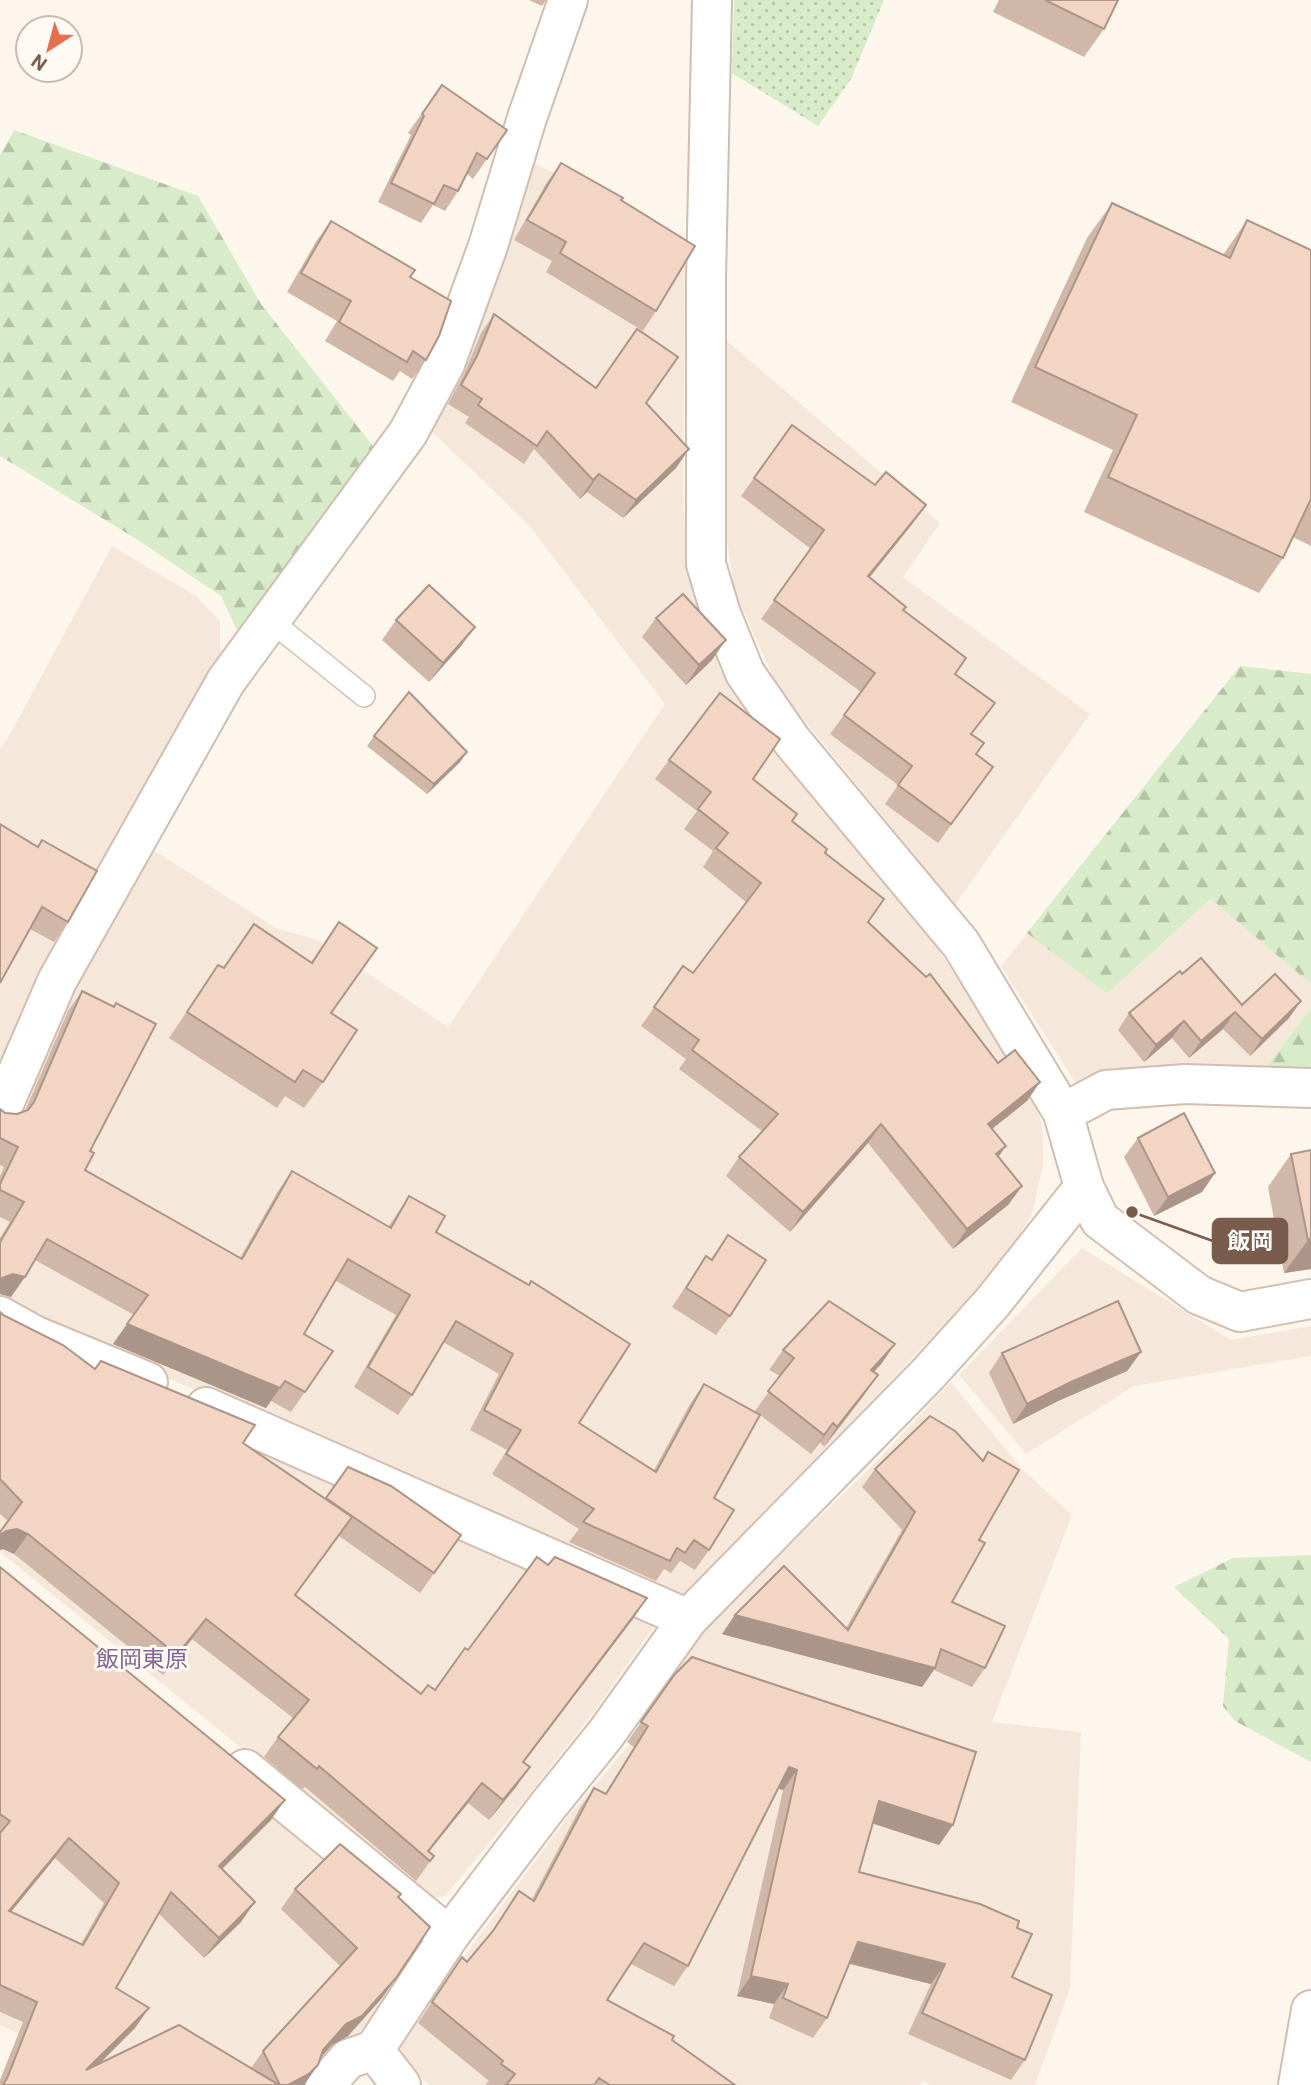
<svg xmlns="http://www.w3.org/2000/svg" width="1311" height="2085" viewBox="0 0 1311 2085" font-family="Roboto,'Noto Sans JP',sans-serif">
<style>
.residential{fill:#f5e8da}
.grass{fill:url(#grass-dots)}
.forest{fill:url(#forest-firs)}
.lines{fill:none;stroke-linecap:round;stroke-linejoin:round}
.lane-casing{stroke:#d1beb0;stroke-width:24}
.street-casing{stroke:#d1beb0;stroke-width:42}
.secondary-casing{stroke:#d6c0b0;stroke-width:42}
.lane{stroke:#fff;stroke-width:21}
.street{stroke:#fff;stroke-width:38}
.secondary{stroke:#fff;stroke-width:38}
.wall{fill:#d1b7a8;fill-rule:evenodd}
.shaded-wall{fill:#aa9588}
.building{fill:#f3d5c3;stroke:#aa9588;stroke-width:2;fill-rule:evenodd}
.labels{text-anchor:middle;stroke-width:6;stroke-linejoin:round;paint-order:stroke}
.neighbourhood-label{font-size:23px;fill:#846695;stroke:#fffaf3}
.leader{fill:none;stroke:#7a5c4d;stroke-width:2.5}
.callout-dot{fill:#7a5c4d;stroke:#fffaf3;stroke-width:2.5}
.callout{fill:#7a5c4d;stroke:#7a5c4d;stroke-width:2.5}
.callout-label{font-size:23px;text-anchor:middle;font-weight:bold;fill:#fff}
</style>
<defs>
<pattern id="grass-dots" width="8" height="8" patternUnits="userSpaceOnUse" patternTransform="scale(1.75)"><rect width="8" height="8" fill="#d8ecc9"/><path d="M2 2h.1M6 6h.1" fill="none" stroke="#b4c2a5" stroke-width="1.8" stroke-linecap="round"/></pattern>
<pattern id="forest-firs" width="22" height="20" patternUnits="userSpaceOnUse" patternTransform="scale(1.75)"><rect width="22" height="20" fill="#d8ecc9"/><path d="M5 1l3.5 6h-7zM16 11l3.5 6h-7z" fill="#b4c2a5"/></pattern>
</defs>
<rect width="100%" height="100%" fill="#fdf6ec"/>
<g class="residential">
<polygon points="527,159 685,243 683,495 688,573 720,669 767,744 925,929 1036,1099 1043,1132 1043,1165 1032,1214 1001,1266 676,1604 269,1421 0,1307 0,1135 144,844 276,928 318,940 448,1027 665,704 528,524 427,427"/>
<polygon points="726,340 940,523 903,577 1090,714 955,905 778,688 735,592 725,529"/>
<polygon points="112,546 196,596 220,621 220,672 0,1090 0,749 9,736"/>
<polygon points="1212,899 1311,984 1311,1008 1265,1069 1077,1085 1001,966 1027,933 1107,994"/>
<polygon points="1082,1248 1231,1340 1311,1326 1311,1356 1134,1386 1026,1454 959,1375"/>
<polygon points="0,1322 660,1618 593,1713 528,1796 445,1896 427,1899 0,1552"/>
<polygon points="951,1382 1022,1469 1072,1515 992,1722 1081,1732 1070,1989 1035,2085 930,2085 923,2080 920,2085 430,2085 406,2067 400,2042 568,1817 634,1739 701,1632 881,1457"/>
<polygon points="0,1584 419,1930 422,1948 403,1971 408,1979 311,2085 80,2085 26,2037 0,2025"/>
</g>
<polygon class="grass" points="734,0 884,0 851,79 818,126 732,73"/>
<g class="forest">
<polygon points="14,130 198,196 261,304 376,450 240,637 221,596 138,540 0,456 0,155"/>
<polygon points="1240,666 1311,674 1311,984 1211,899 1107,994 1027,933"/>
<polygon points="1311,1008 1311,1068 1265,1069"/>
<polygon points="1311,1555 1311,1762 1235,1721 1223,1706 1229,1639 1174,1587 1233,1558"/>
</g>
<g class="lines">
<defs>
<polyline id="lane" points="271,621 364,696"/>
<g id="street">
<polyline points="0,1113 57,981 226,681 408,433 445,364 488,246 527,118 568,0"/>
<polyline points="1063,1113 1106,1090 1185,1084 1311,1088"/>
<polyline points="0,1316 36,1336 148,1382"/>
<polyline points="206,1407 688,1619"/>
<polyline points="245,1769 449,1936"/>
<polyline points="374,2050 401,2085"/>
<polyline points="325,2085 348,2059 374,2050 449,1936 547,1807 605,1735 688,1619 928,1374 992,1303 1084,1187 1063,1113 961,944 792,741 745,673 721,614 706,564 706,278 712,0"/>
<polyline points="1298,2085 1311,2010"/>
</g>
<polyline id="secondary" points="1084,1187 1100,1220 1199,1295 1240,1312 1311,1299"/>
</defs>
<use href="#lane" class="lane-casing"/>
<use href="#street" class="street-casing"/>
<use href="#secondary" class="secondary-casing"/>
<use href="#lane" class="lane"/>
<use href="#street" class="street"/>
<use href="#secondary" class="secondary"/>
</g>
<g class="wall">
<polygon points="529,0 546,0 542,6"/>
<polygon points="999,0 1119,0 1104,29 1084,57 993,12"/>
<polygon points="442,85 507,130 473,179 467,174 458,191 445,211 433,205 421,223 378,202 411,135 408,133"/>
<polygon points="561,163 621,200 656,311 643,331 546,272 552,261 514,240 547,182"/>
<polygon points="1112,203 1223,255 1247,220 1311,250 1311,546 1293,537 1283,558 1259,593 1084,512 1113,450 1011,402 1087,238"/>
<polygon points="331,221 410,277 426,360 412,379 400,371 393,381 325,341 337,321 287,292 317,240"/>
<polygon points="494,314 596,388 646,403 676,468 623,518 587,492 580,499 534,449 524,464 465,423 469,417 448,404 464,374 481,333"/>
<polygon points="792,425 913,523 870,577 903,610 955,674 972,734 976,754 980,785 938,843 885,804 898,785 830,734 861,692 761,619 811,549 741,496"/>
<polygon points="656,618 712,660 686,685 642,637"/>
<polygon points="396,620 461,646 429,682 382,640"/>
<polygon points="374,736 467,752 460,762 427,794 367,746"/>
<polygon points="669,760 753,779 792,821 825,853 869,922 998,1063 1040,1082 1027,1101 992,1129 998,1157 1022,1186 1008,1205 953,1249 868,1143 790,1232 726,1176 739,1157 762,1131 679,1069 686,1059 641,1026 683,966 693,973 746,902 703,867 713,851 684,829 697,811 655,779"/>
<polygon points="42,840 68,922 54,942 30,929 38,846"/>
<polygon points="339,922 331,1013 323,1082 304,1108 285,1096 277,1108 169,1038 218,965 223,968 254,924 311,962"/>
<polygon points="1182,974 1242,1005 1289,1018 1250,1056 1223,1029 1189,1058 1172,1038 1144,1062 1118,1030 1129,1013"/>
<polygon points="82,991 114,1007 116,1003 90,1151 85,1170 240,1258 278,1191 292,1171 388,1227 409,1196 579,1423 654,1470 690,1404 704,1384 714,1498 709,1550 695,1570 680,1561 671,1573 664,1569 656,1581 569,1542 579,1529 492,1474 507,1450 470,1430 499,1374 443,1342 412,1395 398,1415 354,1387 396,1315 336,1281 304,1334 333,1351 291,1412 271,1401 266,1408 113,1344 134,1315 35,1260 11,1297 0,1294 0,1238 10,1222 0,1217 0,1176 4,1167 0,1165 0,1109 5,1113 17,1114 25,1111 68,1011"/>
<polygon points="1138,1138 1215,1173 1202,1192 1154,1216 1124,1157"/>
<polygon points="1311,1150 1311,1269 1284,1273 1268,1187 1291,1154"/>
<polygon points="728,1235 730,1316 716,1335 672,1307 706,1256 711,1259"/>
<polygon points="0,1312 3,1315 95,1369 243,1443 325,1499 348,1467 461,1535 420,1593 339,1536 296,1595 421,1694 435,1690 468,1650 548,1565 647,1598 524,1762 516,1787 489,1820 468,1803 429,1852 434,1856 416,1881 305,1787 302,1789 264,1757 278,1737 293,1718 192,1639 163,1675 14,1554 3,1549 0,1550 0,1532 8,1521 0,1514"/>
<polygon points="783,1350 882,1363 874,1372 864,1395 824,1447 820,1442 811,1454 755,1411 780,1376 769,1370"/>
<polygon points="1141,1352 1127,1371 1058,1401 1013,1424 989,1373 1002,1353"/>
<polygon points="988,1452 979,1540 952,1602 985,1668 972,1687 934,1670 922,1687 722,1634 735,1615 846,1628 902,1530 862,1487 875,1469 983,1460"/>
<path d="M 0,1567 L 271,1820 L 222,1869 L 241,1922 L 204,1958 L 159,1914 L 116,1988 L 135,2028 L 98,2065 L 251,2068 L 263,2051 L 340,1966 L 281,1909 L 295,1889 L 399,1897 L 396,1978 L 382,1998 L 348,2036 L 332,2045 L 320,2057 L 318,2065 L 304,2085 L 0,2085 L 0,2080 L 23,2022 L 0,2012 ZM 55,1858 L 104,1903 L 81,1944 L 11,1912 Z"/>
<polygon points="675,1674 953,1825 939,1845 872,1823 859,1872 1017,1928 1012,1977 1025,2060 1011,2080 908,2034 931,1984 849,1964 827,2018 813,2038 769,2018 774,2004 737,1996 783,1790 778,1789 688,1966 674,1986 631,1964 607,2000 672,2040 735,2085 487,2085 486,2084 489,2081 418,2023 462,1957 467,1962 488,1937 519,1891 532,1899 580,1808 594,1788 605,1794 634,1747 627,1742"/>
</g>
<g class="shaded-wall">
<polygon points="689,449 676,468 623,518 636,500"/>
<polygon points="599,474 587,492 580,499 593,480"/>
<polygon points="926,505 913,523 855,595 868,576"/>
<polygon points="475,627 461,646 429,682 443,663"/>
<polygon points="726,640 712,660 686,685 699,665"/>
<polygon points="467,752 460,762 427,794 434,784"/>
<polygon points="1301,1001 1289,1018 1250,1056 1262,1039"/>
<polygon points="1235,1012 1223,1029 1189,1058 1201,1041"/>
<polygon points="1184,1021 1172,1038 1144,1062 1156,1045"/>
<polygon points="1040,1082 1027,1101 974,1143 988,1124"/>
<polygon points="881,1124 868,1143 790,1232 803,1212"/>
<polygon points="1006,1146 992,1166 996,1154"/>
<polygon points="1215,1173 1202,1192 1154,1216 1168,1197"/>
<polygon points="1022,1186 1008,1205 953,1249 967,1229"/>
<polygon points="1311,1239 1311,1269 1284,1273 1308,1240"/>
<polygon points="13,1274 25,1277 11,1297 0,1294 0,1280 2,1278"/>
<polygon points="127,1324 280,1388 266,1408 113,1344"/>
<polygon points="895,1344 882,1363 858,1389 871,1370"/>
<polygon points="1141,1352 1127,1371 1058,1401 1013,1424 1027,1404 1071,1382"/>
<polygon points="878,1375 864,1395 824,1447 837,1427"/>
<polygon points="833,1423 820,1442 811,1454 824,1435"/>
<polygon points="17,1529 28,1534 14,1554 3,1549 0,1550 0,1535 6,1531"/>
<polygon points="647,1598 633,1619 509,1782 523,1762"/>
<polygon points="735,1615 935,1668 922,1687 722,1634"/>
<polygon points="206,1619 192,1639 163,1675 177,1655"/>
<polygon points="530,1767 516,1787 489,1820 503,1800"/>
<polygon points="789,1767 797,1770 783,1790 775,1787"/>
<polygon points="482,1783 468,1803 425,1856 424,1856"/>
<polygon points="285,1800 271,1820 205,1886 219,1866"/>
<polygon points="879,1801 953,1825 939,1845 865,1821"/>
<polygon points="69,1838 55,1858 0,1925 9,1911"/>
<polygon points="255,1902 241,1922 204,1958 219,1938"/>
<polygon points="858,1942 945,1964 931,1984 844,1962"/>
<polygon points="751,1976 788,1984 774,2004 737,1996"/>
<polygon points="396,1978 382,1998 348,2036 332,2045 309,2071 323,2050 346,2024"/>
<polygon points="149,2008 135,2028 78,2085 86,2070"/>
<polygon points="318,2065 304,2085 288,2085"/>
</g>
<g class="building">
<polygon points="1045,0 1118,0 1104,29"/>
<polygon points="442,85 507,130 487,159 477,153 458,191 444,185 434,204 391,183 424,116 422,114"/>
<polygon points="561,163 623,198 621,200 695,246 656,311 560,253 566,242 527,220"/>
<polygon points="1112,203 1230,258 1247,220 1311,250 1311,499 1283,558 1108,477 1137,415 1035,367"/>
<polygon points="331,221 415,270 410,277 451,301 439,336 426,360 413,351 407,362 339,322 351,301 301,273"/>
<polygon points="494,314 596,388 637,329 678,357 646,403 689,449 636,500 599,474 593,480 547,431 537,446 478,405 482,399 461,385 477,356"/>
<polygon points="792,425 875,485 886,472 926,505 868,576 906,607 903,610 966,658 955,674 995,703 971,734 984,743 976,754 993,767 951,824 898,785 912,766 844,715 875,673 774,600 824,530 754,478"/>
<polygon points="429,585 475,627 443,663 396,620"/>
<polygon points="683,594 726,640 699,665 656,618"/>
<polygon points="409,692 467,752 434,784 374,736"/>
<polygon points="720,693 780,739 753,779 797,814 792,821 827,849 825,853 884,899 868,922 926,977 930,974 998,1063 1015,1050 1040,1082 988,1124 1006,1146 996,1154 1022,1186 967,1229 881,1124 803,1212 739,1157 778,1114 692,1050 699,1040 654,1007 683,966 693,973 761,883 716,848 728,833 698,809 711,792 669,760"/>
<polygon points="0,824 38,847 42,840 97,871 68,922 42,907 0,983"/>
<polygon points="339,922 377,948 331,1013 357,1030 323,1082 303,1070 295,1082 187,1012 218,965 224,968 254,924 312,963"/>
<polygon points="1201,958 1242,1005 1275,974 1301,1001 1262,1039 1235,1012 1201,1041 1184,1021 1156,1045 1129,1013 1180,971 1182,974"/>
<polygon points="82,991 114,1007 116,1003 156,1024 90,1151 94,1153 85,1170 242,1259 292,1171 391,1228 409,1196 445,1216 436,1232 529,1285 531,1281 630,1344 579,1423 656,1472 704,1384 760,1415 714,1498 734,1510 709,1550 694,1540 685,1553 677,1548 670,1561 583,1522 594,1509 506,1454 521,1430 484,1410 513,1354 456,1321 412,1395 368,1367 410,1295 348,1259 304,1334 333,1351 305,1392 285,1381 280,1388 127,1324 148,1295 47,1239 25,1277 13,1274 2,1278 0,1280 0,1242 24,1202 0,1190 0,1184 18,1147 0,1138 0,1109 5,1113 17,1114 28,1110 34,1102"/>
<polygon points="1184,1113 1215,1173 1168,1197 1138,1138"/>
<polygon points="1311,1150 1311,1239 1308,1240 1291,1154"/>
<polygon points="728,1235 766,1260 730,1316 686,1288 706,1256 712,1260"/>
<polygon points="829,1301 895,1344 871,1370 878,1375 837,1427 833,1423 824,1435 768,1391 794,1358 783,1350"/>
<polygon points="1118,1301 1141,1352 1071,1382 1027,1404 1002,1353"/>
<polygon points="0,1312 3,1315 63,1345 95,1369 101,1361 255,1425 243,1443 352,1517 295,1595 421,1694 428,1685 435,1690 465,1648 468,1650 537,1557 548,1565 555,1557 647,1598 523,1762 530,1767 503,1800 482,1783 428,1851 434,1856 430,1861 319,1766 317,1769 278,1737 309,1700 206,1619 177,1655 28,1534 17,1529 6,1531 0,1535 0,1532 22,1502 0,1479"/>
<polygon points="930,1416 955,1431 983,1461 988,1452 1019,1470 979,1540 985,1543 952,1602 1005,1626 985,1668 941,1649 935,1668 735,1615 784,1566 848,1630 915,1512 875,1469"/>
<polygon points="348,1467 391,1486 461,1535 434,1573 326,1498"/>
<path d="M 0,1567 L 285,1800 L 219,1866 L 255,1902 L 219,1938 L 171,1892 L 116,1988 L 149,2008 L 86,2070 L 179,2025 L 279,2085 L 3,2085 L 8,2076 L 37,2002 L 0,1985 L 0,1833 L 10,1821 L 0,1814 ZM 69,1838 L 119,1883 L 83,1945 L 9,1911 Z"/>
<polygon points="692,1657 976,1752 953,1825 879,1801 859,1872 980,1904 1019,1921 1017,1928 1032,1934 1012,1977 1052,1995 1025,2060 922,2013 945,1964 858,1942 827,2018 783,1998 788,1984 751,1976 797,1770 789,1767 688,1966 644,1943 607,2000 674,2036 672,2040 735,2085 610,2085 599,2078 594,2085 506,2085 515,2074 501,2064 503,2061 432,2002 462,1957 467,1962 493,1931 519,1891 534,1901 594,1788 606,1794 648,1726 641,1722 675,1674"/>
<polygon points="340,1844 401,1894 398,1897 430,1927 396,1978 362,2016 346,2024 323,2050 318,2065 309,2074 288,2085 280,2085 263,2051 357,1948 295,1889"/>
</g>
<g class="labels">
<g class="neighbourhood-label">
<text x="142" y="1667">飯岡東原</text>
</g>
</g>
<path class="leader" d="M1132 1212L1213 1241"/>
<circle class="callout-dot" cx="1132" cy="1212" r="7"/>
<rect class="callout" x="1213" y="1219" width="74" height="44" rx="7"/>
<g class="callout-label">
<text x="1250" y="1249">飯岡</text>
</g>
<g transform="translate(49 49) rotate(216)"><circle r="33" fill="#fffaf3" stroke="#cabbb1" stroke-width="2"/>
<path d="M0-5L12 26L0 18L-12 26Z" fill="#e76f51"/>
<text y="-10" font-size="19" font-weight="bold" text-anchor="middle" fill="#7a5c4d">N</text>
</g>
</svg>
